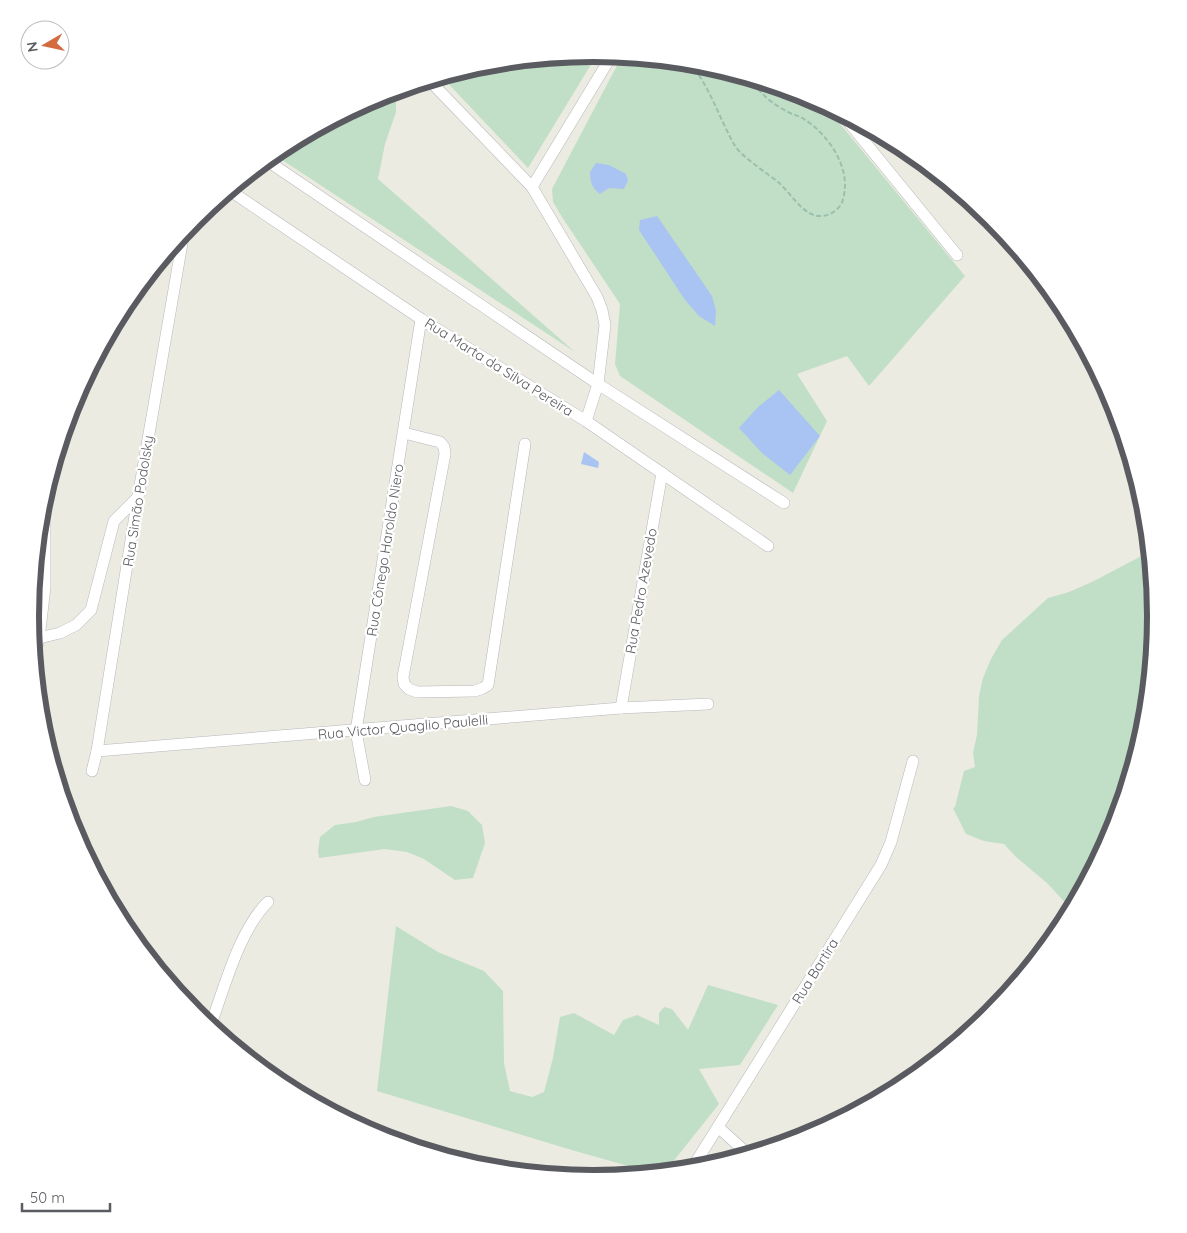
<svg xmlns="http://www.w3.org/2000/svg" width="1187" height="1233" viewBox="0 0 1187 1233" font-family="Quicksand,sans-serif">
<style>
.green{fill:#c1dfc7}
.water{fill:#a9c3f3}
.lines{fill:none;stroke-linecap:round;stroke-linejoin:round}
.minor-casing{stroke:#b7b7bc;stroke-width:12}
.path{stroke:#9ac0ad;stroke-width:2;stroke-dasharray:5 2.5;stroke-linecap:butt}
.minor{stroke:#fff;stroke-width:11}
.labels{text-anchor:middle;stroke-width:4.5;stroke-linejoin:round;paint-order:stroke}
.street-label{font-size:14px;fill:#5a5b60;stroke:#fff}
.rim{fill:none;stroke:#5a5b60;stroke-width:6}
</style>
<rect width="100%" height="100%" fill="#ebebe1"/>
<g class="green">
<polygon points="594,53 598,53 528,168 442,77 484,64"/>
<polygon points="622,56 704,64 809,96 823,103 965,276 869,386 847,356 797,374 827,421 793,493 620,376 615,364 620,304 562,217 553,202 552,189"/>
<polygon points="396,90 396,112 385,144 378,179 575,352 273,154 281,148 378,96"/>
<polygon points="1151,551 1157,617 1146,727 1114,832 1072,910 1047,883 1016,857 1004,844 984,841 966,834 953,808 955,807 964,771 975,767 973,753 977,735 979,696 983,678 991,659 1002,640 1048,598 1069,592 1092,582"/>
<polygon points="451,806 468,811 482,825 485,843 473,878 455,880 424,859 407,852 385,849 319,858 318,851 320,837 335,825 356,822 374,817"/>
<polygon points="396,926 438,952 484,971 503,991 504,1063 510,1091 532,1097 544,1092 553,1058 560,1017 574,1013 614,1035 623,1020 637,1015 659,1025 659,1013 664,1007 672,1009 688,1030 708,985 778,1005 740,1065 699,1069 719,1104 664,1173 657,1174 575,1151 377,1091"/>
</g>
<g class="water">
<path d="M 596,163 L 609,165 L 626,174 L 628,180 L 624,189 L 609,188 L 600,194 C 592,188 590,182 590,172 Z"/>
<polygon points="657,216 712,296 716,311 715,326 699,316 685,300 639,230 640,220"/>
<polygon points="779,390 820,436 790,475 762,453 739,428 758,407"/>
<polygon points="584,452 599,462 598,468 581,464"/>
</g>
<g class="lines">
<defs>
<g id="minor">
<polyline points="429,80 532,187 597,297 602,310 605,325 598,384 586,421"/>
<polyline points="842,114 957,255"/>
<polyline points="266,160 598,384 784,503"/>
<polyline points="532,187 612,55"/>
<polyline points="229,190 421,319 586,421 768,546"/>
<polyline points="404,433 440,442 444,447 445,454 403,677 404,684 409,689 417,692 475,691 483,688 488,685 525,444"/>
<polyline points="39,638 60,633 76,625 91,610 114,521 138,497"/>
<polyline points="34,659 39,638 45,587 45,491"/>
<polyline points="621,708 662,473"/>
<polyline points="97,751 621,708 708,704"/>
<polyline points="92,771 97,751 138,497 184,232"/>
<polyline points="365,780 356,731 421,319"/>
<path d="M 210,1027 C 224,989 239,930 268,902"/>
<polyline points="718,1127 749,1155"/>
<polyline points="691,1170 881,865 891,842 913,761"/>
</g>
</defs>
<use href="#minor" class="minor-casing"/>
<path class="path" d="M 690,63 C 710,87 719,118 735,146 C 741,156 768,174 778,182 C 794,195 807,226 832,213 C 837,210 842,205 843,199 C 852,169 829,135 804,119 C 799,116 795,115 790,113 C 774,105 759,94 751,78"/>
<use href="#minor" class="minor"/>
</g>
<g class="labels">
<g class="street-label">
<text transform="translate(499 367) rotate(32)" y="5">Rua Marta da Silva Pereira</text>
<text transform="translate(138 501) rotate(-81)" y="5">Rua Simão Podolsky</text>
<text transform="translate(385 550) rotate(-81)" y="5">Rua Cônego Haroldo Niero</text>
<text transform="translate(641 591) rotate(-80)" y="5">Rua Pedro Azevedo</text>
<text transform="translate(403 727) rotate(-5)" y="5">Rua Victor Quaglio Paulelli</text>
<text transform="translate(815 971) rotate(-58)" y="5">Rua Bartira</text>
</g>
</g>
<path d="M0 0H1187V1233H0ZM39 616a554 554 0 1 1 1108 0a554 554 0 1 1-1108 0Z" fill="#fff" fill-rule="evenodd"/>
<path class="rim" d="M39 616a554 554 0 1 1 1108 0a554 554 0 1 1-1108 0Z"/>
<g transform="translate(45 45) rotate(261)"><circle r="24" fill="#ffffff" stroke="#bdbdbf"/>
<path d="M0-4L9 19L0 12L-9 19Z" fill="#d26b40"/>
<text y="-8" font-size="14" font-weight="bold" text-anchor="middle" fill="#5a5b60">N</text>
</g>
<path d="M22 1203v8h88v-8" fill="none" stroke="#5a5b60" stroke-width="2.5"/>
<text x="30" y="1203" font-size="15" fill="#5a5b60" stroke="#ffffff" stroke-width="4" paint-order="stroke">50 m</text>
</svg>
